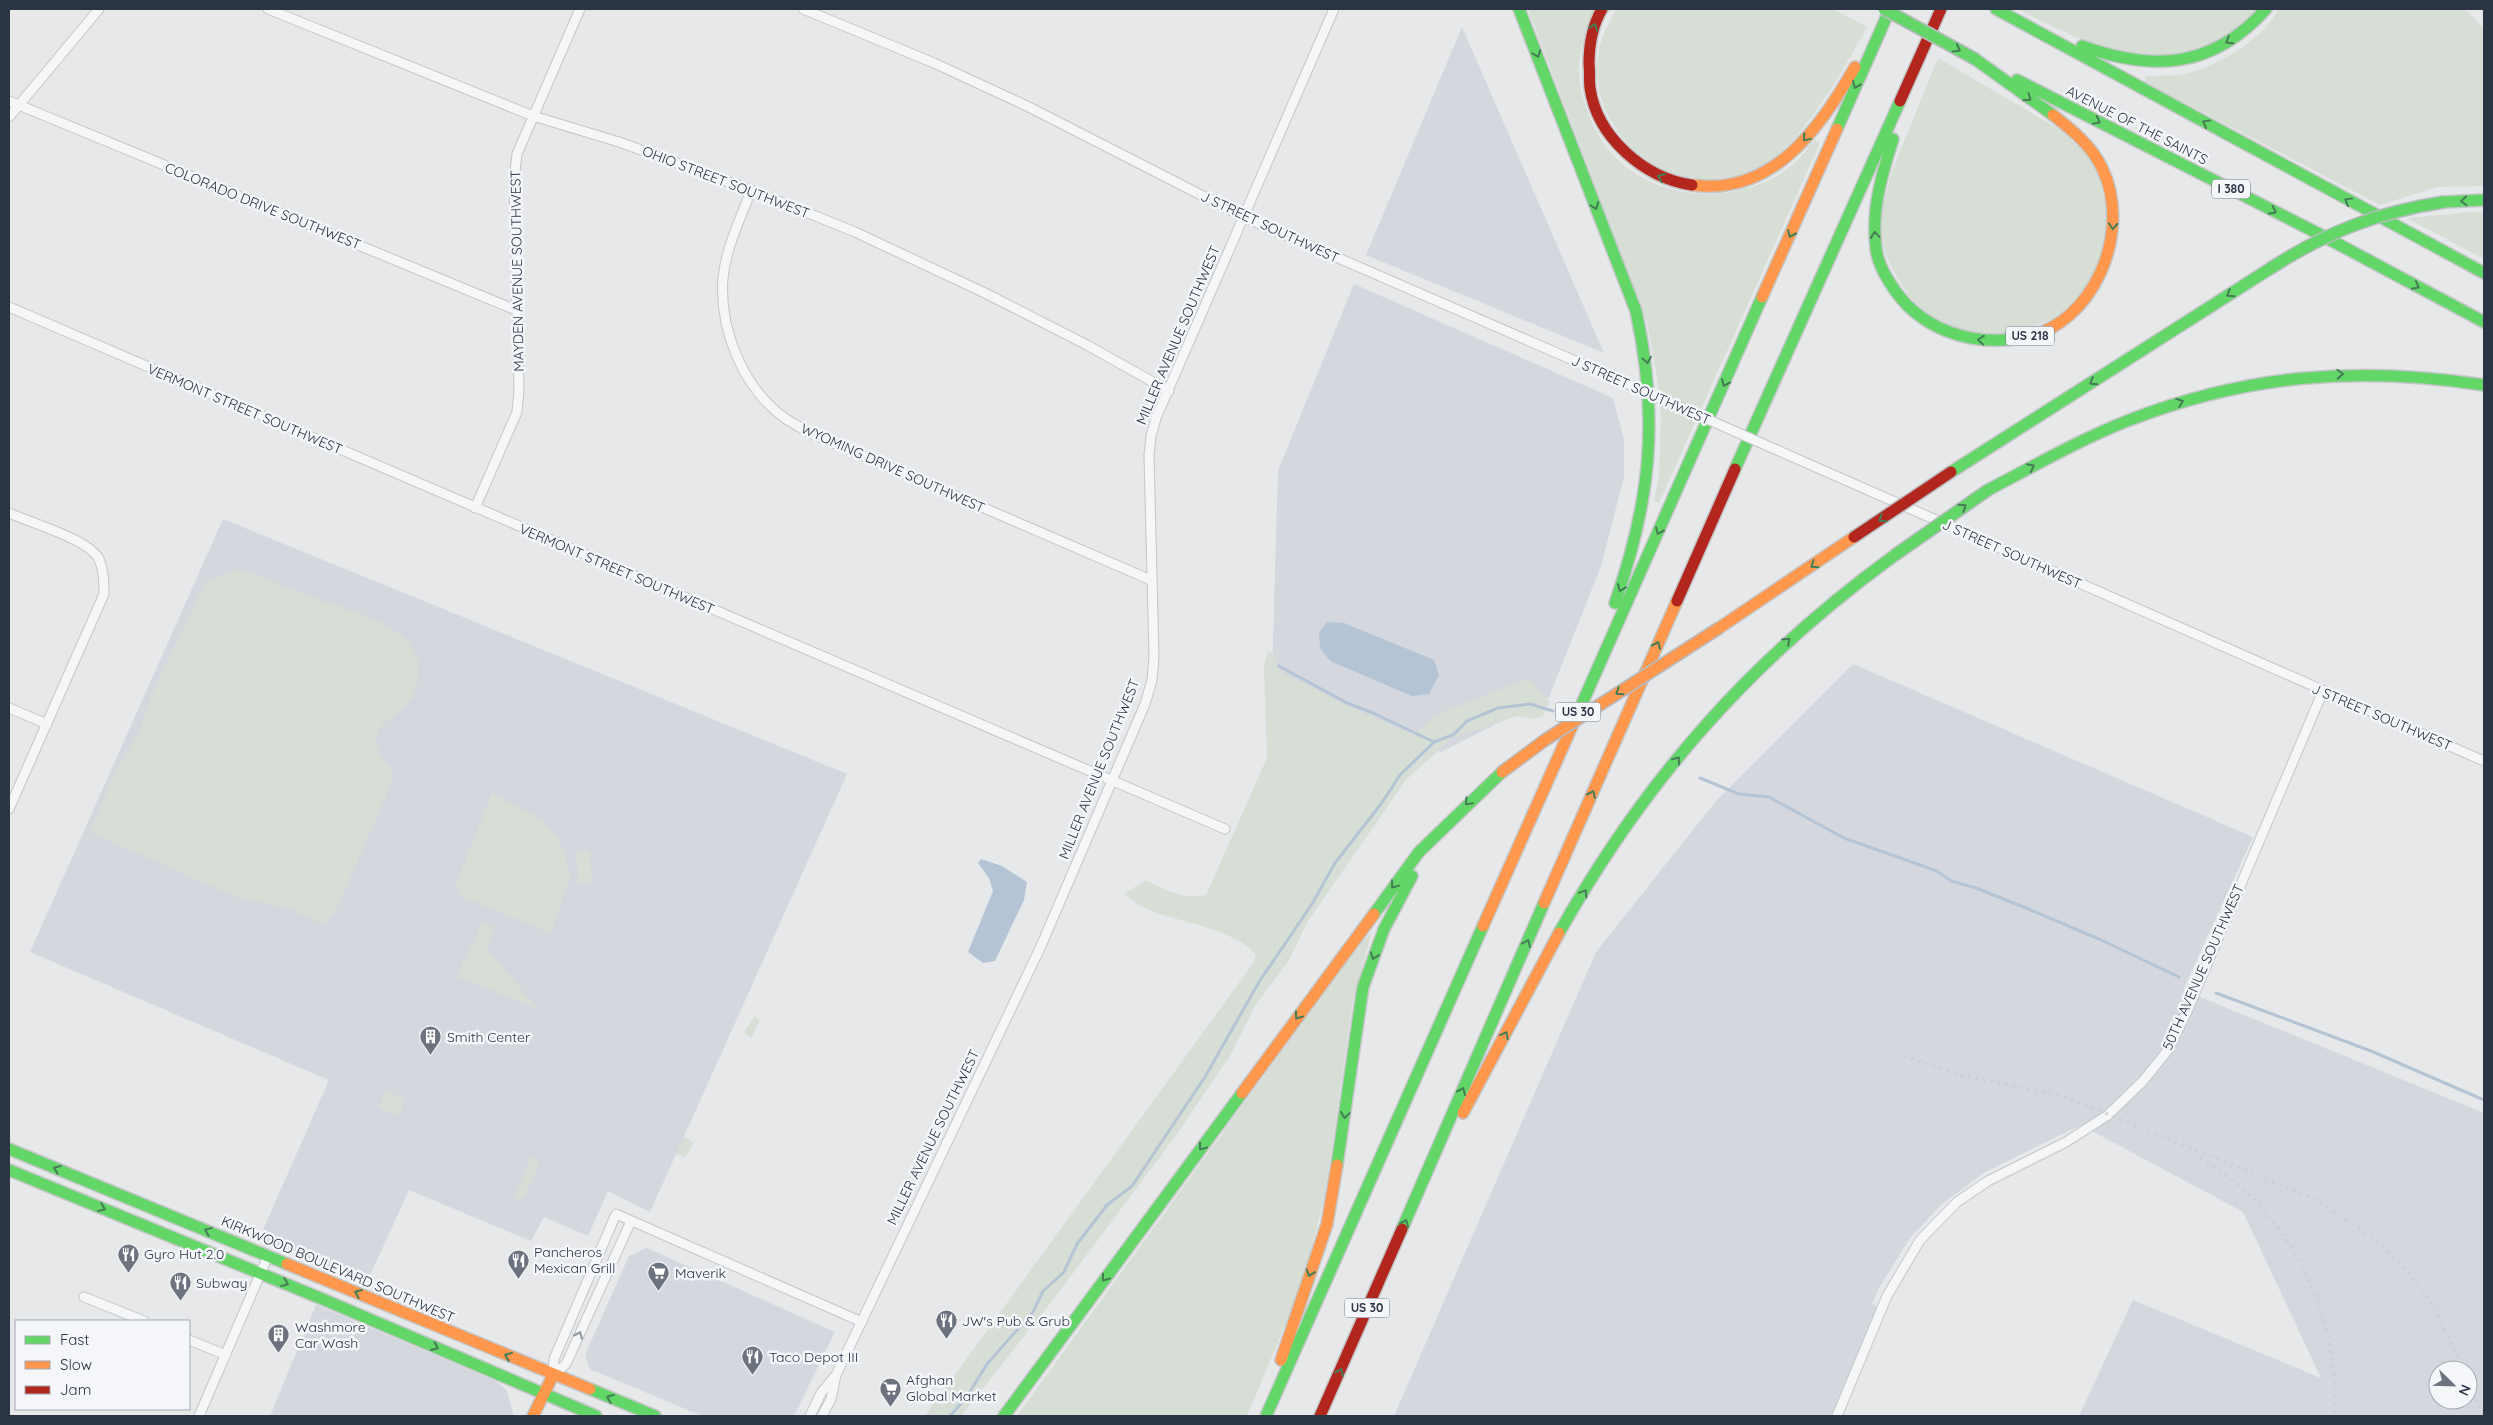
<svg xmlns="http://www.w3.org/2000/svg" width="2493" height="1425" viewBox="0 0 2493 1425" font-family="Quicksand,sans-serif">
<style>
.built{fill:#d4d7dd;fill-rule:evenodd}
.green{fill:#d6ded6}
.water{fill:#b4c4d5}
.lines{fill:none;stroke-linecap:round;stroke-linejoin:round}
.stream{stroke:#b4c4d5;stroke-width:3}
.street-casing{stroke:#c4c6c8;stroke-width:11}
.fast-casing{stroke:#c4c6c8;stroke-width:14}
.slow-casing{stroke:#c4c6c8;stroke-width:14}
.jam-casing{stroke:#c4c6c8;stroke-width:14}
.street{stroke:#f5f6f7;stroke-width:9}
.fast{stroke:#63d668;stroke-width:11}
.slow{stroke:#ff974d;stroke-width:11}
.jam{stroke:#b3261e;stroke-width:11}
.rail{stroke:#cecfd2;stroke-width:3;stroke-dasharray:2.5 5;stroke-linecap:butt}
.street-bridge-casing{stroke:#c4c6c8;stroke-width:11;stroke-linecap:butt}
.fast-bridge-casing{stroke:#b8bbbf;stroke-width:14;stroke-linecap:butt}
.slow-bridge-casing{stroke:#b8bbbf;stroke-width:14;stroke-linecap:butt}
.jam-bridge-casing{stroke:#b8bbbf;stroke-width:14;stroke-linecap:butt}
.street-bridge{stroke:#f5f6f7;stroke-width:9}
.fast-bridge{stroke:#63d668;stroke-width:11}
.slow-bridge{stroke:#ff974d;stroke-width:11}
.jam-bridge{stroke:#b3261e;stroke-width:11}
.oneway{stroke:#447d55}
.oneway2{stroke:#90959e}
.labels{text-anchor:middle;stroke-width:5;stroke-linejoin:round;paint-order:stroke}
.shield{fill:#f4f6f9;stroke:#676e7b;stroke-width:1}
.shield-label{font-size:12px;font-weight:bold;fill:#2b3445}
.street-label{font-size:14px;fill:#2b3445;stroke:#f4f6f9}
.poi-label{font-size:14px;fill:#2b3445;stroke:#f4f6f9;text-anchor:start}
</style>
<rect width="100%" height="100%" fill="#e6e8ea"/>
<g class="built">
<polygon points="1462,27 1604,353 1366,255"/>
<polygon points="1354,284 1613,398 1624,440 1624,477 1601,566 1549,697 1441,752 1272,674 1278,471"/>
<polygon points="223,519 847,774 650,1212 608,1191 588,1236 544,1217 531,1241 409,1190 367,1282 259,1239 329,1080 30,952"/>
<path d="M 1853,664 L 2253,837 L 2183,990 L 2484,1113 L 2484,1416 L 2079,1416 L 2133,1300 L 2321,1378 L 2243,1212 L 2081,1125 L 1985,1172 L 1942,1204 L 1910,1238 L 1879,1288 L 1872,1304 L 1882,1308 L 1837,1416 L 1394,1416 L 1596,952 L 1716,801 ZM 2438,1370 L 2468,1370 L 2468,1400 L 2438,1400 Z"/>
<polygon points="647,1248 835,1332 794,1416 702,1416 590,1369 585,1355 629,1256"/>
<polygon points="316,1305 496,1381 507,1391 514,1416 270,1416"/>
</g>
<g class="green">
<path d="M 1528,9 L 1595,9 C 1588,27 1581,44 1579,64 C 1577,86 1587,113 1597,133 C 1633,196 1716,210 1777,176 C 1792,168 1804,153 1815,140 L 1820,143 L 1659,503 L 1654,501 L 1659,474 L 1661,416 L 1658,382 L 1647,322 Z"/>
<path d="M 1617,9 L 1833,9 L 1867,27 C 1846,66 1802,144 1763,165 C 1662,220 1551,103 1617,9 Z"/>
<path d="M 2018,9 L 2257,9 C 2251,16 2245,26 2237,31 C 2165,83 2087,45 2018,9 Z"/>
<path d="M 2279,9 L 2465,9 L 2484,29 L 2484,186 L 2437,187 L 2380,205 L 2145,82 L 2145,76 C 2160,75 2178,77 2192,72 C 2223,63 2263,38 2279,9 Z"/>
<polygon points="1938,58 2059,129 2083,151 2093,165 2099,178 2106,206 2107,239 2090,283 2058,317 2009,336 1970,333 1929,316 1909,296 1896,276 1884,251 1881,229 1883,204 1892,171"/>
<polygon points="2484,211 2484,259 2407,218"/>
<path d="M 240,569 C 264,577 287,588 311,597 C 341,608 394,620 412,648 C 420,660 420,675 416,688 C 409,714 376,718 376,741 C 376,757 395,765 392,782 L 336,910 L 324,925 L 289,908 L 236,897 L 90,832 L 114,775 L 139,732 L 151,696 L 206,581 C 221,578 226,572 240,569 Z"/>
<path d="M 1270,651 L 1276,656 L 1278,670 L 1348,706 L 1407,732 L 1419,730 L 1435,715 L 1526,679 L 1530,679 L 1550,702 L 1543,716 L 1535,719 L 1517,716 L 1452,738 L 1406,780 L 1308,921 L 1289,960 L 1255,1006 L 1230,1056 L 1174,1138 L 1056,1296 L 961,1416 L 925,1416 L 1254,962 L 1256,955 C 1236,928 1172,922 1143,907 C 1136,904 1130,898 1124,894 L 1146,880 C 1164,890 1186,900 1206,895 L 1267,758 L 1264,666 L 1267,654 Z"/>
<polygon points="492,793 543,820 557,836 565,855 570,878 551,933 462,897 456,884"/>
<polygon points="590,851 592,883 578,884 576,852"/>
<polygon points="482,922 494,928 486,948 537,1008 458,977 463,960 466,959"/>
<polygon points="1372,932 1353,1000 1325,1195 1309,1259 1292,1309 1247,1416 1017,1416 1359,945"/>
<polygon points="755,1016 760,1021 751,1038 744,1032"/>
<polygon points="385,1091 405,1099 400,1113 397,1115 379,1108"/>
<polygon points="684,1136 694,1143 685,1158 676,1154"/>
<polygon points="532,1155 537,1160 538,1166 524,1198 513,1201"/>
</g>
<g class="water">
<polygon points="1327,622 1344,623 1434,660 1439,675 1429,694 1412,696 1330,661 1320,648 1319,632"/>
<polygon points="981,859 1002,866 1027,882 1024,900 995,961 983,963 968,952 993,891 989,878 978,863"/>
</g>
<g class="lines">
<g class="stream">
<polyline points="1279,666 1347,703 1373,713 1434,742"/>
<polyline points="1700,778 1739,794 1769,797 1844,838 1937,871 1951,881 1976,888 2031,910 2099,939 2179,977"/>
<polyline points="2216,993 2371,1051 2484,1100"/>
<polyline points="950,1416 966,1398 987,1364 1033,1312 1043,1291 1064,1272 1077,1244 1107,1205 1132,1186 1205,1077 1259,982 1312,904 1335,863 1381,804 1400,775 1434,742 1453,735 1467,721 1498,708 1530,704 1553,711"/>
</g>
<defs>
<g id="street">
<polyline points="268,9 533,116 619,142 751,190 855,232 985,293 1087,345 1169,391"/>
<polyline points="803,9 934,63 1029,107 1244,217 1612,377"/>
<polyline points="9,101 516,310"/>
<polyline points="9,117 99,9"/>
<path d="M 751,190 C 741,218 726,247 723,278 C 719,329 743,389 786,419 C 794,424 802,428 810,433 L 1151,580"/>
<polyline points="9,307 1225,829"/>
<polyline points="1795,458 2484,761"/>
<polyline points="475,508 517,412 519,390 514,180 517,154 580,9"/>
<path d="M 9,513 C 31,523 88,539 99,559 C 104,571 104,582 104,594 L 9,809"/>
<polyline points="9,708 47,724"/>
<polyline points="84,1297 144,1321"/>
<polyline points="189,1340 226,1355"/>
<polyline points="553,1375 554,1359 616,1214 862,1322"/>
<polyline points="553,1375 566,1364 631,1221"/>
<polyline points="199,1416 268,1256"/>
<polyline points="810,1416 821,1393 834,1377"/>
<polyline points="822,1416 831,1399 836,1375 1041,946 1145,704 1152,680 1154,657 1149,455 1151,436 1156,418 1334,9"/>
<polyline points="1837,1416 1887,1296 1920,1240 1957,1202 1988,1181 2066,1142 2108,1115 2143,1081 2168,1050 2188,1009 2323,691"/>
</g>
<g id="fast">
<path d="M 1519,9 L 1636,311 C 1659,418 1651,500 1615,603"/>
<polyline points="1996,9 2484,273"/>
<path d="M 2082,46 C 2154,72 2213,68 2266,9"/>
<polyline points="1975,59 2053,115"/>
<polyline points="2017,80 2323,236 2484,322"/>
<polyline points="1837,129 1890,9"/>
<path d="M 1893,139 C 1882,174 1871,210 1876,248 C 1877,260 1883,272 1890,283 C 1918,329 1970,347 2022,338"/>
<polyline points="2444,202 2484,200"/>
<polyline points="1735,469 1900,101"/>
<polyline points="1951,472 2271,268"/>
<path d="M 1988,490 C 2034,466 2079,440 2127,421 C 2247,374 2358,366 2484,385"/>
<polyline points="1577,715 1762,297"/>
<polyline points="1374,914 1419,852 1502,772"/>
<path d="M 1559,933 C 1646,778 1752,659 1895,555"/>
<polyline points="9,1149 287,1264"/>
<polyline points="1337,1165 1363,987 1384,929 1412,876"/>
<polyline points="9,1170 320,1298 596,1416"/>
<polyline points="1402,1229 1544,903"/>
<polyline points="590,1389 655,1416"/>
<polyline points="1004,1416 1242,1093"/>
<polyline points="1266,1416 1483,926"/>
</g>
<g id="slow">
<path d="M 1692,185 C 1773,196 1819,129 1855,67"/>
<polyline points="1762,297 1837,129"/>
<path d="M 2022,338 C 2094,326 2133,231 2102,168 C 2092,146 2072,130 2053,115"/>
<polyline points="1719,628 1854,537"/>
<polyline points="1544,903 1677,601"/>
<polyline points="1483,926 1577,715"/>
<polyline points="1242,1093 1374,914"/>
<polyline points="1463,1113 1559,933"/>
<polyline points="287,1264 590,1389"/>
<polyline points="1281,1360 1327,1224 1337,1165"/>
<polyline points="533,1416 553,1375"/>
</g>
<g id="jam">
<path d="M 1602,9 C 1592,26 1589,45 1589,64 C 1590,72 1589,80 1590,88 C 1597,137 1644,178 1692,185"/>
<polyline points="1900,101 1941,9"/>
<polyline points="1677,601 1735,469"/>
<polyline points="1320,1416 1402,1229"/>
</g>
</defs>
<use href="#street" class="street-casing"/>
<use href="#fast" class="fast-casing"/>
<use href="#slow" class="slow-casing"/>
<use href="#jam" class="jam-casing"/>
<use href="#street" class="street"/>
<use href="#fast" class="fast"/>
<use href="#slow" class="slow"/>
<use href="#jam" class="jam"/>
<g class="rail">
<polyline points="1904,1056 1960,1075 2058,1095 2083,1104 2303,1194 2319,1202 2373,1238 2411,1275 2433,1306 2464,1370"/>
<path d="M 2200,1158 C 2290,1210 2340,1314 2335,1416"/>
<polyline points="2468,1378 2483,1416"/>
</g>
<defs>
<polyline id="street-bridge" points="1612,377 1795,458"/>
<g id="fast-bridge">
<polyline points="1884,9 1975,59"/>
<path d="M 2271,268 C 2327,232 2378,212 2444,202"/>
<polyline points="1895,555 1988,490"/>
</g>
<polyline id="slow-bridge" points="1502,772 1545,740 1719,628"/>
<polyline id="jam-bridge" points="1854,537 1951,472"/>
</defs>
<use href="#street-bridge" class="street-bridge-casing"/>
<use href="#fast-bridge" class="fast-bridge-casing"/>
<use href="#slow-bridge" class="slow-bridge-casing"/>
<use href="#jam-bridge" class="jam-bridge-casing"/>
<use href="#street-bridge" class="street-bridge"/>
<use href="#fast-bridge" class="fast-bridge"/>
<use href="#slow-bridge" class="slow-bridge"/>
<use href="#jam-bridge" class="jam-bridge"/>
</g>
<defs><path id="oneway-chevron" d="M-2-3.5L2.5 0L-2 3.5" fill="none" stroke-width="1.6" stroke-linecap="round" stroke-linejoin="round" transform="scale(1.25)"/></defs>
<g class="oneway">
<use href="#oneway-chevron" transform="translate(1594 27) rotate(-70)"/>
<use href="#oneway-chevron" transform="translate(2229 41) rotate(149)"/>
<use href="#oneway-chevron" transform="translate(1957 49) rotate(29)"/>
<use href="#oneway-chevron" transform="translate(1537 54) rotate(69)"/>
<use href="#oneway-chevron" transform="translate(1856 85) rotate(114)"/>
<use href="#oneway-chevron" transform="translate(2028 98) rotate(35)"/>
<use href="#oneway-chevron" transform="translate(2097 121) rotate(27)"/>
<use href="#oneway-chevron" transform="translate(2206 123) rotate(-151)"/>
<use href="#oneway-chevron" transform="translate(1806 138) rotate(130)"/>
<use href="#oneway-chevron" transform="translate(1661 177) rotate(-156)"/>
<use href="#oneway-chevron" transform="translate(2348 201) rotate(-151)"/>
<use href="#oneway-chevron" transform="translate(2464 201) rotate(177)"/>
<use href="#oneway-chevron" transform="translate(1595 206) rotate(69)"/>
<use href="#oneway-chevron" transform="translate(2273 211) rotate(27)"/>
<use href="#oneway-chevron" transform="translate(2113 226) rotate(93)"/>
<use href="#oneway-chevron" transform="translate(1791 234) rotate(114)"/>
<use href="#oneway-chevron" transform="translate(1875 235) rotate(-95)"/>
<use href="#oneway-chevron" transform="translate(2416 286) rotate(28)"/>
<use href="#oneway-chevron" transform="translate(2230 294) rotate(147)"/>
<use href="#oneway-chevron" transform="translate(1981 340) rotate(-175)"/>
<use href="#oneway-chevron" transform="translate(1647 360) rotate(81)"/>
<use href="#oneway-chevron" transform="translate(2340 374) rotate(-3)"/>
<use href="#oneway-chevron" transform="translate(2093 382) rotate(147)"/>
<use href="#oneway-chevron" transform="translate(1725 383) rotate(114)"/>
<use href="#oneway-chevron" transform="translate(2180 402) rotate(-20)"/>
<use href="#oneway-chevron" transform="translate(2031 467) rotate(-27)"/>
<use href="#oneway-chevron" transform="translate(1963 507) rotate(-35)"/>
<use href="#oneway-chevron" transform="translate(1882 519) rotate(146)"/>
<use href="#oneway-chevron" transform="translate(1659 531) rotate(114)"/>
<use href="#oneway-chevron" transform="translate(1814 565) rotate(146)"/>
<use href="#oneway-chevron" transform="translate(1621 588) rotate(111)"/>
<use href="#oneway-chevron" transform="translate(1787 641) rotate(-43)"/>
<use href="#oneway-chevron" transform="translate(1657 645) rotate(-66)"/>
<use href="#oneway-chevron" transform="translate(1619 692) rotate(147)"/>
<use href="#oneway-chevron" transform="translate(1677 760) rotate(-52)"/>
<use href="#oneway-chevron" transform="translate(1592 794) rotate(-66)"/>
<use href="#oneway-chevron" transform="translate(1468 802) rotate(135)"/>
<use href="#oneway-chevron" transform="translate(1394 885) rotate(127)"/>
<use href="#oneway-chevron" transform="translate(1584 893) rotate(-59)"/>
<use href="#oneway-chevron" transform="translate(1527 943) rotate(-66)"/>
<use href="#oneway-chevron" transform="translate(1374 956) rotate(110)"/>
<use href="#oneway-chevron" transform="translate(1298 1016) rotate(126)"/>
<use href="#oneway-chevron" transform="translate(1505 1035) rotate(-62)"/>
<use href="#oneway-chevron" transform="translate(1462 1091) rotate(-66)"/>
<use href="#oneway-chevron" transform="translate(1345 1115) rotate(98)"/>
<use href="#oneway-chevron" transform="translate(1202 1147) rotate(126)"/>
<use href="#oneway-chevron" transform="translate(57 1169) rotate(-158)"/>
<use href="#oneway-chevron" transform="translate(102 1208) rotate(22)"/>
<use href="#oneway-chevron" transform="translate(1405 1223) rotate(-66)"/>
<use href="#oneway-chevron" transform="translate(208 1231) rotate(-158)"/>
<use href="#oneway-chevron" transform="translate(1310 1273) rotate(109)"/>
<use href="#oneway-chevron" transform="translate(1105 1278) rotate(126)"/>
<use href="#oneway-chevron" transform="translate(285 1283) rotate(22)"/>
<use href="#oneway-chevron" transform="translate(358 1293) rotate(-157)"/>
<use href="#oneway-chevron" transform="translate(435 1347) rotate(24)"/>
<use href="#oneway-chevron" transform="translate(508 1356) rotate(-157)"/>
<use href="#oneway-chevron" transform="translate(1340 1372) rotate(-66)"/>
<use href="#oneway-chevron" transform="translate(610 1398) rotate(-158)"/>
</g>
<use class="oneway2" href="#oneway-chevron" transform="translate(579 1335) rotate(-66)"/>
<defs>
<symbol id="building-pin" viewBox="-11 -11 22 30"><path d="M0 17L-7.5 6A9.5 9.5 0 1 1 7.5 6Z" fill="#6c737f" stroke="#f4f6f9"/><path d="M-4-6H4V6H1V3H-1V6H-4ZM-2.5-4.3h1.7v1.8h-1.7ZM.8-4.3h1.7v1.8H.8ZM-2.5-1h1.7V.8h-1.7ZM.8-1h1.7V.8H.8Z" fill="#fff"/></symbol>
<symbol id="restaurant-pin" viewBox="-11 -11 22 30"><path d="M0 17L-7.5 6A9.5 9.5 0 1 1 7.5 6Z" fill="#6c737f" stroke="#f4f6f9"/><path d="M-5-6h1v4h1v-4h1v4h1v-4h1v5L-1.5 .5V6h-2V.5L-5-1ZM5-6V6H3V1.5H1.5Q1.5-4 5-6Z" fill="#fff"/></symbol>
<symbol id="supermarket-pin" viewBox="-11 -11 22 30"><path d="M0 17L-7.5 6A9.5 9.5 0 1 1 7.5 6Z" fill="#6c737f" stroke="#f4f6f9"/><path d="M-6-5.5h2.5l.6 2H6L4.5 2H-2.5L-4.4-4H-6ZM-1.5 3.2a1.3 1.3 0 1 0 .1 0ZM3 3.2a1.3 1.3 0 1 0 .1 0Z" fill="#fff"/></symbol>
</defs>
<g fill-rule="evenodd">
<use href="#building-pin" x="418" y="1024" width="25" height="34"/>
<use href="#restaurant-pin" x="116" y="1242" width="25" height="34"/>
<use href="#restaurant-pin" x="506" y="1248" width="25" height="34"/>
<use href="#supermarket-pin" x="646" y="1260" width="25" height="34"/>
<use href="#restaurant-pin" x="168" y="1270" width="25" height="34"/>
<use href="#restaurant-pin" x="934" y="1308" width="25" height="34"/>
<use href="#building-pin" x="266" y="1322" width="25" height="34"/>
<use href="#restaurant-pin" x="740" y="1344" width="25" height="34"/>
<use href="#supermarket-pin" x="878" y="1376" width="25" height="34"/>
</g>
<g class="labels">
<g class="shield">
<rect x="2212" y="179.5" width="38" height="19" rx="4"/>
<rect x="2006" y="326.5" width="48" height="19" rx="4"/>
<rect x="1555.5" y="702.5" width="45" height="19" rx="4"/>
<rect x="1344.5" y="1298.5" width="45" height="19" rx="4"/>
</g>
<g class="shield-label">
<text x="2231" y="193">I 380</text>
<text x="2030" y="340">US 218</text>
<text x="1578" y="716">US 30</text>
<text x="1367" y="1312">US 30</text>
</g>
<g class="street-label">
<text transform="translate(2137 125) rotate(27)" y="5">AVENUE OF THE SAINTS</text>
<text transform="translate(726 182) rotate(21)" y="5">OHIO STREET SOUTHWEST</text>
<text transform="translate(263 206) rotate(22)" y="5">COLORADO DRIVE SOUTHWEST</text>
<text transform="translate(1270 227) rotate(25)" y="5">J STREET SOUTHWEST</text>
<text transform="translate(517 271) rotate(-91)" y="5">MAYDEN AVENUE SOUTHWEST</text>
<text transform="translate(1178 335) rotate(-67)" y="5">MILLER AVENUE SOUTHWEST</text>
<text transform="translate(1641 390) rotate(24)" y="5">J STREET SOUTHWEST</text>
<text transform="translate(245 409) rotate(23)" y="5">VERMONT STREET SOUTHWEST</text>
<text transform="translate(893 468) rotate(24)" y="5">WYOMING DRIVE SOUTHWEST</text>
<text transform="translate(2012 554) rotate(24)" y="5">J STREET SOUTHWEST</text>
<text transform="translate(617 569) rotate(23)" y="5">VERMONT STREET SOUTHWEST</text>
<text transform="translate(2382 717) rotate(23)" y="5">J STREET SOUTHWEST</text>
<text transform="translate(1099 769) rotate(-68)" y="5">MILLER AVENUE SOUTHWEST</text>
<text transform="translate(2203 967) rotate(-66)" y="5">50TH AVENUE SOUTHWEST</text>
<text transform="translate(933 1137) rotate(-64)" y="5">MILLER AVENUE SOUTHWEST</text>
<text transform="translate(338 1269) rotate(23)" y="5">KIRKWOOD BOULEVARD SOUTHWEST</text>
</g>
<g class="poi-label">
<text x="447" y="1042">Smith Center</text>
<text x="534" y="1257">Pancheros<tspan x="534" dy="16">Mexican Grill</tspan></text>
<text x="144" y="1259">Gyro Hut 2.0</text>
<text x="675" y="1278">Maverik</text>
<text x="196" y="1288">Subway</text>
<text x="962" y="1326">JW's Pub &amp; Grub</text>
<text x="295" y="1332">Washmore<tspan x="295" dy="16">Car Wash</tspan></text>
<text x="769" y="1362">Taco Depot III</text>
<text x="906" y="1385">Afghan<tspan x="906" dy="16">Global Market</tspan></text>
</g>
</g>
<rect width="2493" height="1425" fill="none" stroke="#2b3445" stroke-width="20"/>
<rect x="15" y="1320" width="175" height="90" fill="#f4f6f9" stroke="#a4a8b1"/>
<rect x="25" y="1336" width="25" height="8" fill="#63d668" stroke="#a4a8b1"/>
<text x="60" y="1345" font-size="15" fill="#2b3445">Fast</text>
<rect x="25" y="1361" width="25" height="8" fill="#ff974d" stroke="#a4a8b1"/>
<text x="60" y="1370" font-size="15" fill="#2b3445">Slow</text>
<rect x="25" y="1386" width="25" height="8" fill="#b3261e" stroke="#a4a8b1"/>
<text x="60" y="1395" font-size="15" fill="#2b3445">Jam</text>
<g transform="translate(2453 1385) rotate(113)"><circle r="24" fill="#f4f6f9" stroke="#a4a8b1"/>
<path d="M0-4L9 19L0 12L-9 19Z" fill="#6c737f"/>
<text y="-8" font-size="14" font-weight="bold" text-anchor="middle" fill="#2b3445">N</text>
</g>
</svg>
